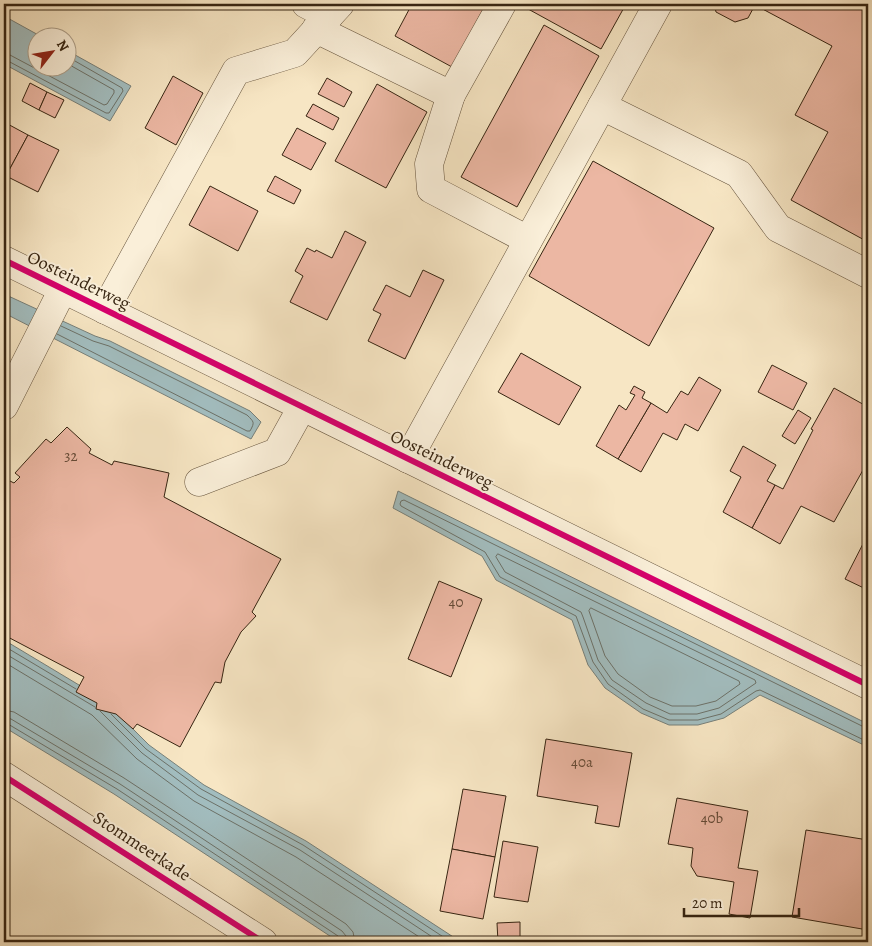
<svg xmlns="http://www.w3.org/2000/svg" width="872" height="946" viewBox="0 0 872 946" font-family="Alegreya,serif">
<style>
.water{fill:#a2bdbf;stroke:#77807a}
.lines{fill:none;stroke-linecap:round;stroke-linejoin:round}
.shore{stroke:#6c7168;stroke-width:1}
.building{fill:#ecb7a3;stroke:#372512}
.minor-casing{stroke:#67553e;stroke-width:29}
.minor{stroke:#faefd9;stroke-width:28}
.cycleway-casing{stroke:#faefd9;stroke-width:9}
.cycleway{stroke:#d6006c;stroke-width:6}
.labels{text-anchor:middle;stroke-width:4;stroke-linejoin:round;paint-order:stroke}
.number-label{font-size:15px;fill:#644a36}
.street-label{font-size:18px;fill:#372512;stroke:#faefd9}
</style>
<rect width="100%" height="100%" fill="#f7e6c4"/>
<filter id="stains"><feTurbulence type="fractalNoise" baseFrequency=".004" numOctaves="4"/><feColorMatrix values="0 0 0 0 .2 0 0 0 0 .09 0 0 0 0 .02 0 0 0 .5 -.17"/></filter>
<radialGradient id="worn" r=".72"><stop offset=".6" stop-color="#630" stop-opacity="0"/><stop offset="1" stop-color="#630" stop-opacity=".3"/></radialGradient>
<g class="water">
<polygon points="4,16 42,37 38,38 38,68 68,68 68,51 131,86 110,121 4,64"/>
<polygon points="4,294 95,336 110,341 250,411 261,422 251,439 4,313"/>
<polygon points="398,491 868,724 868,747 760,695 724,718 698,725 669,725 641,713 605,688 588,665 572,620 496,580 482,556 393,508"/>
<polygon points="4,640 104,700 149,745 204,785 306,841 461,942 339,942 114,794 4,727"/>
</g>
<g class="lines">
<g class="shore">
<polyline points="4,54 10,55 104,105 107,104 114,93 114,90 68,64"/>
<polyline points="4,60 8,61 106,113 109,113 123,91 122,88 68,57"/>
<path d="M 57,334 L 247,431 L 250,431 C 255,422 254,422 247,415 L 109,346 L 93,341 L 61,326"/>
<polygon points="498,554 755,680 756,683 719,708 697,714 670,714 646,703 612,680 598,660 583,617 581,612 505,572 496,557"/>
<polygon points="591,608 739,681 740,684 716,701 696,706 672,706 650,697 618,674 605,656 589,611"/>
<polyline points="4,646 76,689"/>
<polyline points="4,653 95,707"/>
<polyline points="4,662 92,715 137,759 194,801 296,857 427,942"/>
<polyline points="4,710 14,712 124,778 346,924 353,932 355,942"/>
<polyline points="100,711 142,753 198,795 300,850 440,942"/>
<polyline points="111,714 146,749 201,789 303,845 451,942"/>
<polyline points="4,717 11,719 120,784 342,931 346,936 347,942"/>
<polyline points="4,724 8,724 117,789 338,936 341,939 341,942"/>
<polyline points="868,728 864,727 404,500 401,501 400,504 401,506 485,552 500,577 576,616 593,662 608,684 643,709 669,720 698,720 721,714 756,691 760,690 868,742"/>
</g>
</g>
<g class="building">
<polygon points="412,4 486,4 452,67 395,36"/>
<polygon points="519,4 626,4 601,49"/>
<polygon points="714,4 868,4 868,242 791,200 828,132 795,115 832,46 755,5 748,18 735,22 716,12"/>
<polygon points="544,25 599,56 517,207 461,177"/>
<polygon points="173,76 203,93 176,145 145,128"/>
<polygon points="327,78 352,92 344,107 318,94"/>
<polygon points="30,83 47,92 39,110 22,101"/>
<polygon points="377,84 427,112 386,188 335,161"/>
<polygon points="47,92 64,100 55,118 39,110"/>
<polygon points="313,104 339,118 333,130 306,116"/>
<polygon points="4,122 28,135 6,176 4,175"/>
<polygon points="297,128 326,143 311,170 282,155"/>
<polygon points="28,135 59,150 38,192 6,176"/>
<polygon points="593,161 714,228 649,346 529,276"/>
<polygon points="275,176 301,190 294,204 267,191"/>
<polygon points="210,186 258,211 238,251 189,225"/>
<polygon points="345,231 366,242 327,320 290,302 303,276 295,271 307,248 315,252 316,250 332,258"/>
<polygon points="423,270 444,280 405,359 368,341 381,314 373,310 386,285 410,297"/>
<polygon points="521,353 581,387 559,425 498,392"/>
<polygon points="772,365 807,383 793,410 758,392"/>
<polygon points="699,377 721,390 698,431 685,424 677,440 663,433 641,472 618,459 651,403 667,413 681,391 688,395"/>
<polygon points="634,386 645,392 642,398 651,403 618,459 596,446 619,405 626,410 635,395 630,393"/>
<polygon points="834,388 868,407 868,461 834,522 801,506 780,544 752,528 775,485 783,489 813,430 811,429"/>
<polygon points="798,410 811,418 795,444 782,436"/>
<polygon points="67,427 91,449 89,453 112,465 114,461 169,473 164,497 281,559 252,612 256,616 241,632 225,662 221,683 215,682 180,747 137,724 133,729 116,714 96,709 97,703 76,692 84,677 4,635 4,478 14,483 20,477 15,473 46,439 51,443"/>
<polygon points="743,446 776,465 767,481 775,485 752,528 723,512 741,477 730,471"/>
<polygon points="868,534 868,590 845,579"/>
<polygon points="439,581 482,599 451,677 408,659"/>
<polygon points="546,739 632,753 619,827 595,823 598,806 537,796"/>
<polygon points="463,789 506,796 495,857 452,849"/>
<polygon points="677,798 748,811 738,868 758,871 750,918 729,914 734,882 697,876 691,866 693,848 668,844"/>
<polygon points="806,830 868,840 868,930 792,917"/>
<polygon points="503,841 538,847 528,902 494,897"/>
<polygon points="452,849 495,857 483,919 440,911"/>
<polygon points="520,922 520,942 498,942 497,923"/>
</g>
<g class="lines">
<defs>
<g id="minor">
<polyline points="306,4 329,16"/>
<polyline points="502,4 451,95 429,164 431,189 528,240"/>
<polyline points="316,29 451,95"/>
<polyline points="602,106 739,174 778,228 868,274"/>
<polyline points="4,260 868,685"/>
<polyline points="105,310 236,71 295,53 340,4"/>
<polyline points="4,406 63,289"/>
<polyline points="408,459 658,4"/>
<polyline points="199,482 277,452 302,407"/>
<polyline points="4,776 263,942"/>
</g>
</defs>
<use href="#minor" class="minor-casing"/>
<use href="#minor" class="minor"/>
<defs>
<g id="cycleway">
<polyline points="4,260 868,685"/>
<polyline points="4,776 263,942"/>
</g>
</defs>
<use href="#cycleway" class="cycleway-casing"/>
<use href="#cycleway" class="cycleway"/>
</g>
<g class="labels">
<g class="number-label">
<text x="71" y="461">32</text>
<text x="456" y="607">40</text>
<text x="582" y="767">40a</text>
<text x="712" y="823">40b</text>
</g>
<g class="street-label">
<text transform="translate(79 280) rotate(26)" y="6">Oosteinderweg</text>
<text transform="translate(442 459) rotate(26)" y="6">Oosteinderweg</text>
<text transform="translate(142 846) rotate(33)" y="6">Stommeerkade</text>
</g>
</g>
<rect width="872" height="946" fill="none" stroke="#f7e6c4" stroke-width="20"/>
<rect x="5" y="5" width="862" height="936" fill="none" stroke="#372512" stroke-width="2.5"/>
<rect x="10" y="10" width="852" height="926" fill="none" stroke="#372512"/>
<g transform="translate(52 52) rotate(59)"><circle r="24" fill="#faefd9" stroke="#ac9e89"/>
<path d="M0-4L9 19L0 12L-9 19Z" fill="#8f2418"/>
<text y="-8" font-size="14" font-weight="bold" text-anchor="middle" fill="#372512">N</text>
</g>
<path d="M684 908v8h115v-8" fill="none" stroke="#372512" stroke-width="2.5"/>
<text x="692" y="908" font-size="15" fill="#372512" stroke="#faefd9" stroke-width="4" paint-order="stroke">20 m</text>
<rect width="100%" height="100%" filter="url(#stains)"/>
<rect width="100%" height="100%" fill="url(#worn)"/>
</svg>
